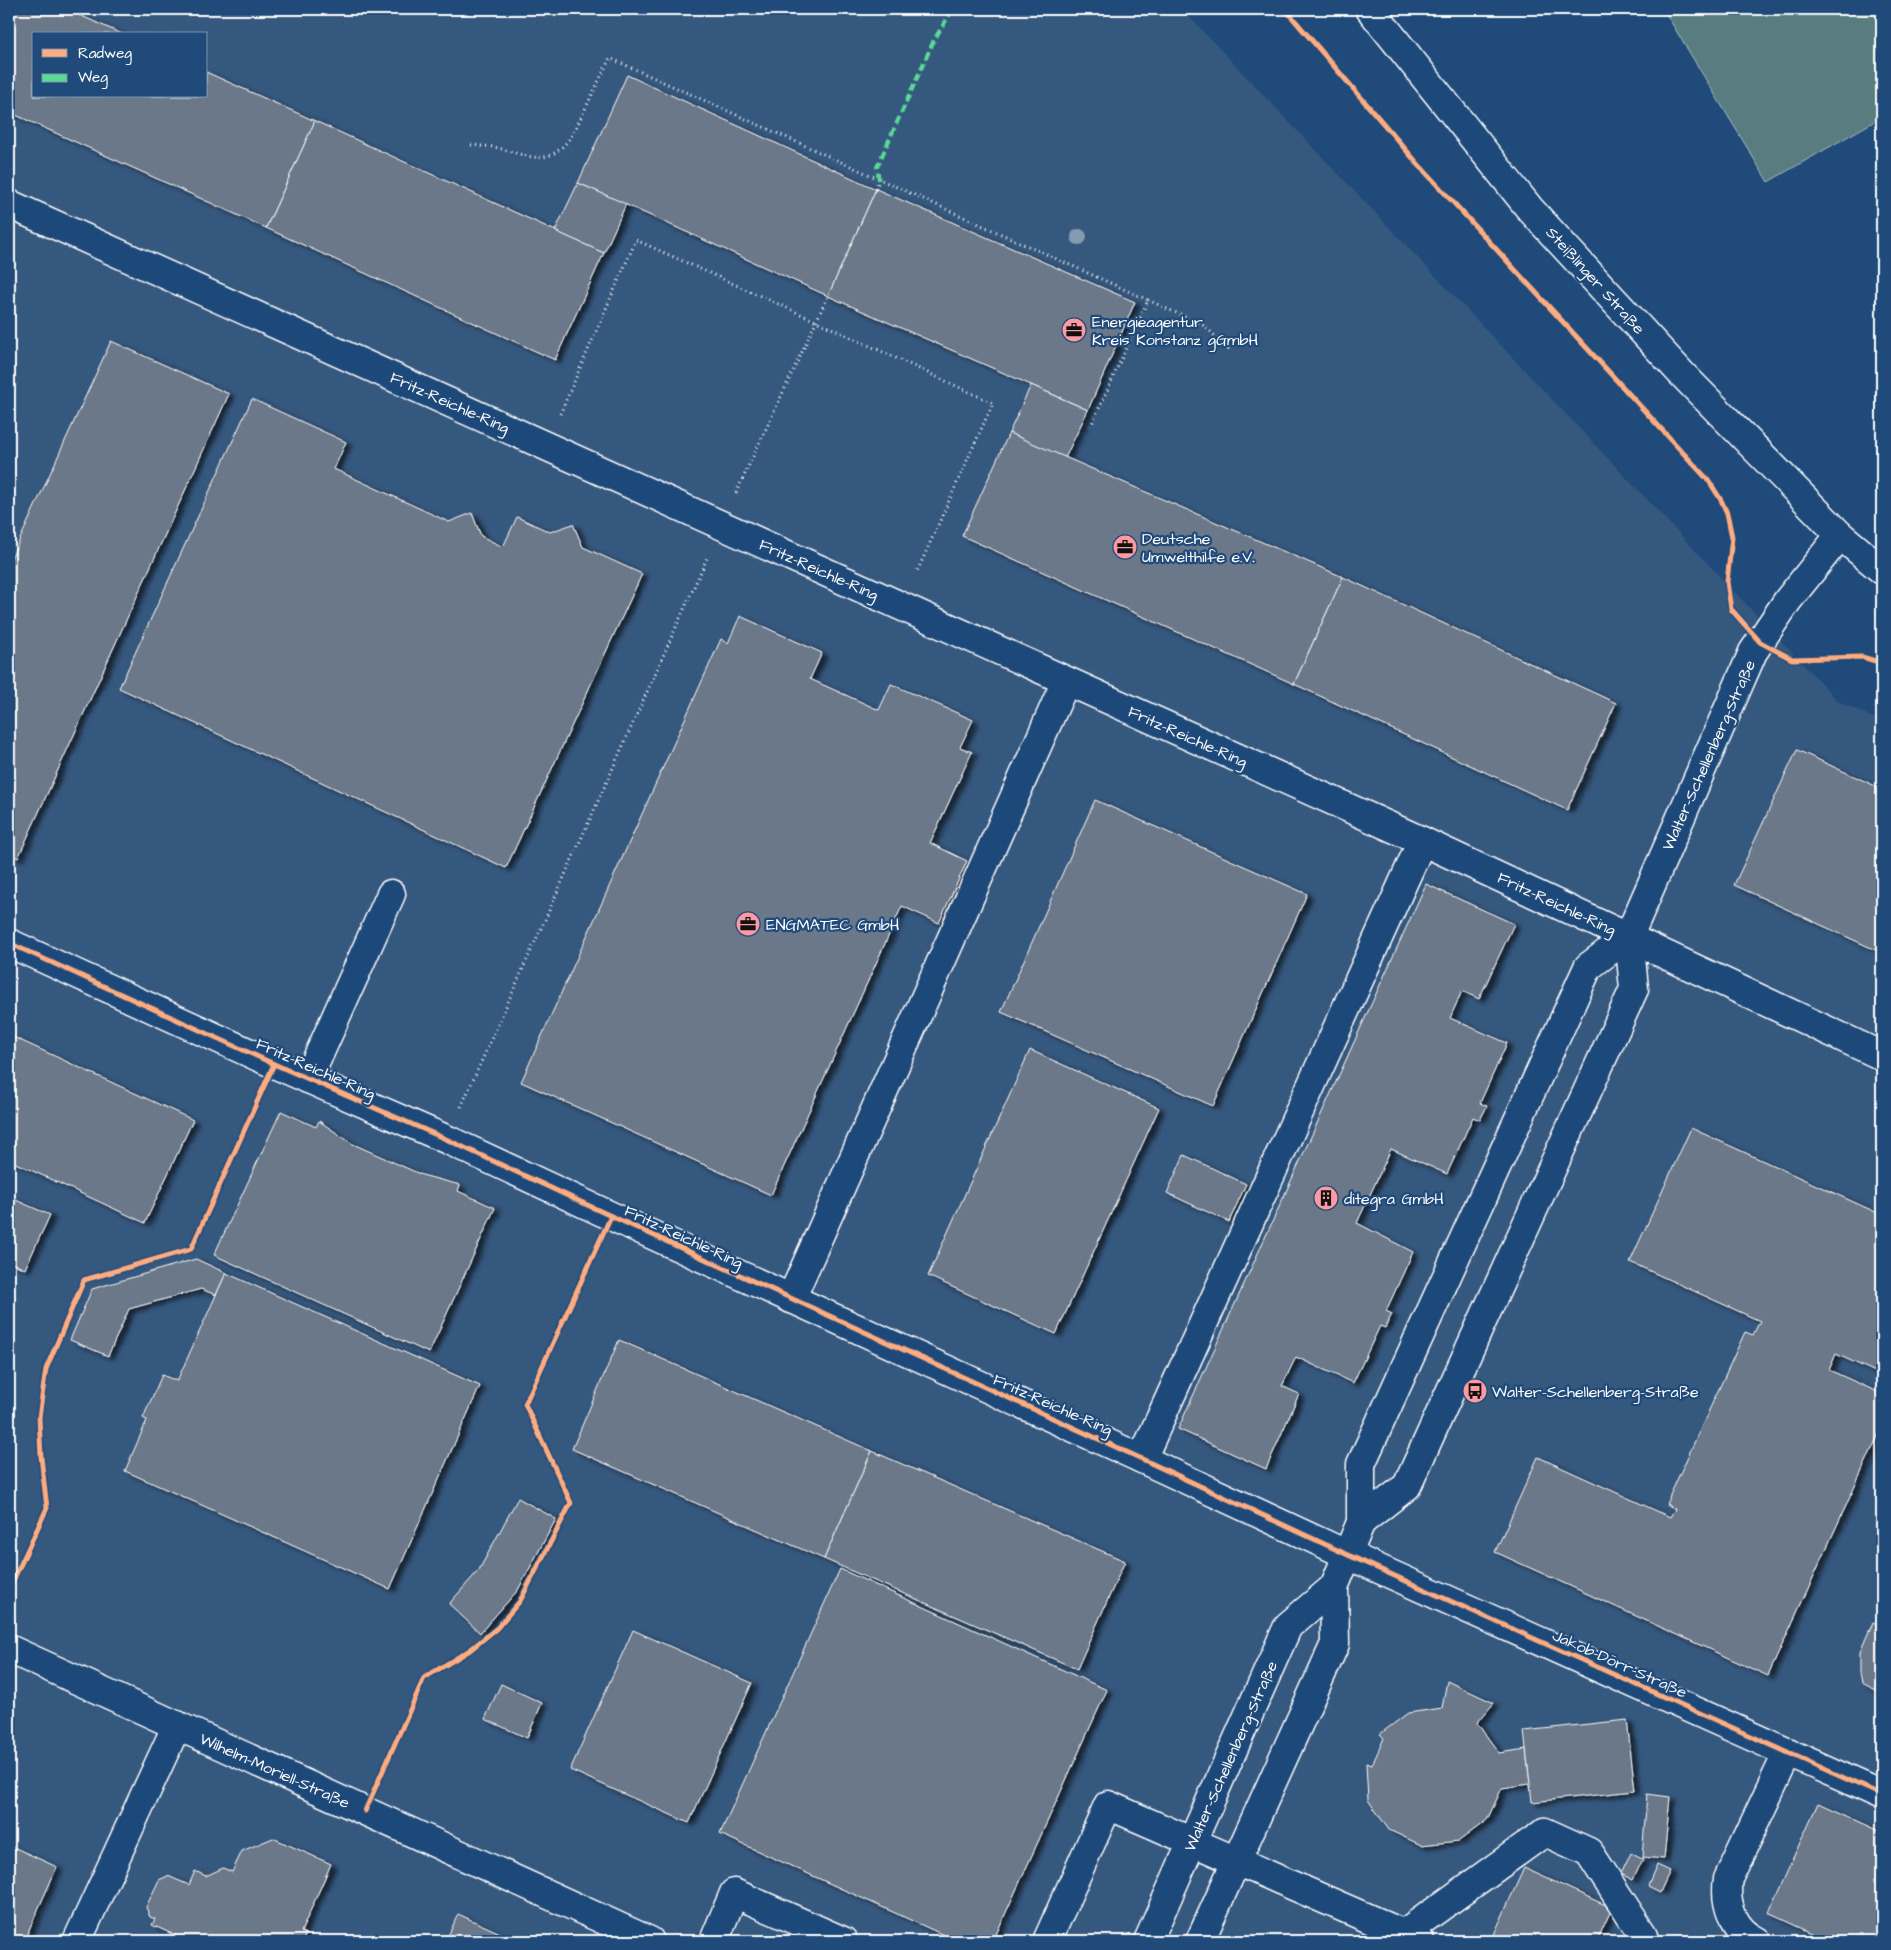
<svg xmlns="http://www.w3.org/2000/svg" width="1891" height="1950" viewBox="0 0 1891 1950" font-family="'Architects Daughter',sans-serif">
<style>
.built{fill:#36587e;fill-rule:evenodd}
.green{fill:#597b7f;stroke:#acbdbf}
.building{fill:#6b7889;stroke:#fff;filter:url(#shadow)}
.lines{fill:none;stroke-linecap:round;stroke-linejoin:round}
.minor-casing{stroke:#fff;stroke-width:31}
.path{stroke:#fff;stroke-width:3;stroke-dasharray:1 4;stroke-linecap:butt}
.minor{stroke:#1f4a7a;stroke-width:28}
.quiet{stroke:#5adb95;stroke-width:4;stroke-dasharray:8 4;stroke-linecap:butt}
.cycleway-casing{stroke:#1f4a7a;stroke-width:8}
.cycleway{stroke:#ffac80;stroke-width:5}
.tree{fill:#849bb2}
.labels{text-anchor:middle;stroke-width:4.5;stroke-linejoin:round;paint-order:stroke}
.street-label{font-size:16px;fill:#fff;stroke:#1f4a7a}
.poi-label{font-size:16px;fill:#fff;stroke:#1f4a7a;text-anchor:start}
</style>
<defs>
<filter id="shadow"><feDropShadow dx="5.5" dy="3" stdDeviation="2.5" flood-color="#0009"/></filter>
</defs>
<rect width="100%" height="100%" fill="#1f4a7a"/>
<filter id="ink" filterUnits="userSpaceOnUse"><feTurbulence type="fractalNoise" baseFrequency=".02" numOctaves="2"/><feDisplacementMap in="SourceGraphic" scale="10" xChannelSelector="R" yChannelSelector="G"/><feConvolveMatrix kernelMatrix="1 2 1 2 8 2 1 2 1" color-interpolation-filters="sRGB"/></filter>
<g filter="url(#ink)">
<path class="built" d="M 9,9 L 1182,9 L 1838,701 L 1882,722 L 1882,1941 L 9,1941 ZM 34,34 L 206,34 L 206,96 L 34,96 Z"/>
<polygon class="green" points="1663,9 1882,9 1882,117 1768,182"/>
<g class="building">
<polygon points="9,9 66,9 122,34 34,34 34,96 206,96 206,72 315,121 266,228 9,112"/>
<polygon points="627,75 876,189 828,296 578,183"/>
<polygon points="315,121 604,253 555,360 266,228"/>
<polygon points="578,183 626,204 604,253 555,231"/>
<polygon points="876,189 1135,302 1088,410 828,296"/>
<polygon points="111,341 229,394 18,858 9,854 9,563"/>
<polygon points="1031,385 1088,410 1065,458 1009,433"/>
<polygon points="252,399 346,442 334,469 449,522 472,513 481,536 503,547 517,517 550,532 573,524 583,547 642,574 506,868 119,688"/>
<polygon points="1009,433 1343,577 1294,684 962,536"/>
<polygon points="1343,577 1616,703 1567,810 1294,684"/>
<polygon points="740,616 822,653 810,679 879,710 891,684 973,720 960,747 972,752 930,843 967,861 939,923 902,906 771,1195 521,1082 721,639 728,643"/>
<polygon points="1797,750 1882,789 1882,953 1734,885"/>
<polygon points="1095,800 1307,894 1213,1106 1001,1012"/>
<polygon points="1426,884 1514,924 1479,999 1462,991 1450,1018 1507,1043 1480,1103 1487,1106 1480,1120 1473,1117 1447,1174 1391,1149 1357,1223 1413,1252 1386,1311 1392,1314 1385,1328 1380,1326 1353,1383 1296,1357 1282,1386 1299,1394 1266,1469 1178,1429"/>
<polygon points="9,1035 193,1120 145,1223 9,1160"/>
<polygon points="1030,1050 1159,1108 1056,1334 928,1276"/>
<polygon points="281,1111 316,1127 319,1121 353,1144 422,1175 460,1185 458,1191 495,1208 429,1353 214,1255"/>
<polygon points="1691,1128 1882,1215 1882,1375 1836,1354 1829,1370 1882,1394 1882,1427 1768,1676 1495,1552 1538,1457 1670,1517 1675,1509 1666,1504 1745,1332 1753,1335 1760,1321 1630,1262"/>
<polygon points="1184,1155 1246,1184 1229,1222 1167,1193"/>
<polygon points="11,1198 50,1215 25,1269 9,1262 9,1204"/>
<polygon points="196,1259 226,1273 216,1295 201,1289 129,1309 108,1356 70,1340 92,1289"/>
<polygon points="226,1273 480,1386 390,1589 125,1471 147,1420 143,1418 162,1375 177,1381"/>
<polygon points="619,1340 872,1451 824,1559 572,1449"/>
<polygon points="872,1451 1125,1561 1077,1669 824,1559"/>
<polygon points="518,1498 556,1519 518,1590 480,1633 449,1604 479,1570"/>
<polygon points="840,1569 1107,1690 993,1941 957,1941 720,1834"/>
<polygon points="1873,1622 1882,1626 1882,1693 1862,1683 1860,1674 1860,1652"/>
<polygon points="633,1630 752,1683 689,1823 570,1770"/>
<polygon points="1447,1681 1494,1703 1477,1723 1499,1753 1526,1749 1530,1784 1502,1788 1487,1820 1459,1841 1421,1845 1389,1830 1368,1800 1366,1763 1372,1765 1384,1738 1380,1734 1408,1713 1442,1708"/>
<polygon points="501,1684 542,1703 527,1738 485,1719"/>
<polygon points="1627,1720 1635,1791 1532,1802 1524,1731"/>
<polygon points="1647,1794 1670,1797 1664,1859 1642,1857"/>
<polygon points="1818,1803 1882,1832 1882,1941 1829,1941 1768,1913"/>
<polygon points="273,1838 331,1864 301,1932 306,1934 303,1941 188,1941 152,1925 155,1919 150,1917 146,1907 159,1880 168,1876 189,1885 195,1871 206,1876 223,1868 232,1872 242,1851"/>
<polygon points="9,1845 57,1867 24,1941 9,1941"/>
<polygon points="1631,1853 1643,1859 1633,1880 1621,1874"/>
<polygon points="1657,1865 1670,1871 1660,1892 1648,1886"/>
<polygon points="1524,1868 1612,1908 1597,1941 1491,1941"/>
<polygon points="458,1914 518,1941 446,1941"/>
</g>
<g class="lines">
<defs>
<g id="minor">
<polyline points="1370,9 1530,209 1681,373 1840,535 1882,570"/>
<polyline points="9,204 1422,841 1882,1056"/>
<polyline points="9,943 274,1064 448,1140 611,1216 1142,1459 1348,1555 1882,1795"/>
<polyline points="308,1079 391,894"/>
<polyline points="791,1299 1066,681"/>
<polyline points="1142,1459 1422,841"/>
<polyline points="1361,1522 1407,1486 1634,989 1629,936"/>
<polyline points="9,1649 650,1941"/>
<polyline points="1403,1934 1545,1832 1589,1852 1643,1935 1641,1941"/>
<polyline points="77,1941 177,1725"/>
<polyline points="714,1941 734,1893 843,1941"/>
<polyline points="1047,1941 1108,1805 1420,1941"/>
<polyline points="1148,1941 1288,1626 1334,1587"/>
<polyline points="1200,1941 1335,1644 1334,1587 1361,1522 1361,1464 1588,967 1629,936 1753,652 1788,600 1840,535"/>
<path d="M 1757,1941 C 1733,1930 1724,1904 1728,1879 L 1788,1752"/>
</g>
</defs>
<use href="#minor" class="minor-casing"/>
<g class="path">
<path d="M 471,145 C 479,146 487,146 494,147 C 530,155 547,171 573,134 L 610,58 L 1148,300 L 1091,426"/>
<polyline points="876,189 879,180"/>
<polyline points="1148,300 1205,326 1231,352"/>
<polyline points="560,414 636,240 816,321 993,403 916,574"/>
<polyline points="736,493 828,296"/>
<polyline points="461,1107 707,558"/>
</g>
<use href="#minor" class="minor"/>
<polyline class="quiet" points="879,180 877,167 934,40 953,9"/>
<defs>
<g id="cycleway">
<polyline points="1285,9 1418,164 1709,481 1721,500 1727,513 1732,537 1727,582 1731,609 1760,642 1792,659 1862,657 1882,663"/>
<polyline points="9,943 274,1064 448,1140 611,1216 1142,1459 1348,1555 1882,1795"/>
<polyline points="9,1584 12,1583 47,1508 41,1457 39,1417 46,1369 84,1280 191,1249 274,1064"/>
<polyline points="365,1811 424,1678 470,1650 497,1628 520,1601 571,1503 525,1404 611,1216"/>
</g>
</defs>
<use href="#cycleway" class="cycleway-casing"/>
<use href="#cycleway" class="cycleway"/>
</g>
<circle class="tree" cx="1079" cy="237" r="8"/>
</g>
<defs>
<symbol id="office-disc" viewBox="-11 -11 22 22"><circle r="9.5" fill="#ff9aa2" stroke="#1f4a7a"/><path d="M-6-3h4V-5.5h4V-3h4V5H-6ZM-1-4.5V-3h2v-1.5ZM-6 0V1H6V0Z" fill="#111"/></symbol>
<symbol id="building-disc" viewBox="-11 -11 22 22"><circle r="9.5" fill="#ff9aa2" stroke="#1f4a7a"/><path d="M-4-6H4V6H1V3H-1V6H-4ZM-2.5-4.3h1.7v1.8h-1.7ZM.8-4.3h1.7v1.8H.8ZM-2.5-1h1.7V.8h-1.7ZM.8-1h1.7V.8H.8Z" fill="#111"/></symbol>
<symbol id="bus-disc" viewBox="-11 -11 22 22"><circle r="9.5" fill="#ff9aa2" stroke="#1f4a7a"/><path d="M-5-6H5V4H4V6H2V4H-2V6H-4V4H-5ZM-3.5-4V0h7V-4ZM-3.5 1.2v1.5H-2V1.2ZM2 1.2v1.5H3.5V1.2Z" fill="#111"/></symbol>
</defs>
<g fill-rule="evenodd">
<use href="#office-disc" x="1060" y="316" width="28" height="28"/>
<use href="#office-disc" x="1111" y="533" width="28" height="28"/>
<use href="#office-disc" x="734" y="910" width="28" height="28"/>
<use href="#building-disc" x="1312" y="1184" width="28" height="28"/>
<use href="#bus-disc" x="1461" y="1377" width="28" height="28"/>
</g>
<g class="labels">
<g class="street-label">
<text transform="translate(1596 280) rotate(48)" y="6">Steißlinger Straße</text>
<text transform="translate(450 402) rotate(24)" y="6">Fritz-Reichle-Ring</text>
<text transform="translate(819 569) rotate(24)" y="6">Fritz-Reichle-Ring</text>
<text transform="translate(1188 736) rotate(24)" y="6">Fritz-Reichle-Ring</text>
<text transform="translate(1708 755) rotate(-66)" y="6">Walter-Schellenberg-Straße</text>
<text transform="translate(1557 903) rotate(25)" y="6">Fritz-Reichle-Ring</text>
<text transform="translate(316 1068) rotate(24)" y="6">Fritz-Reichle-Ring</text>
<text transform="translate(684 1236) rotate(25)" y="6">Fritz-Reichle-Ring</text>
<text transform="translate(1053 1404) rotate(24)" y="6">Fritz-Reichle-Ring</text>
<text transform="translate(1620 1663) rotate(24)" y="6">Jakob-Dörr-Straße</text>
<text transform="translate(1230 1756) rotate(-66)" y="6">Walter-Schellenberg-Straße</text>
<text transform="translate(275 1770) rotate(24)" y="6">Wilhelm-Moriell-Straße</text>
</g>
<g class="poi-label">
<text x="1092" y="327">Energieagentur<tspan x="1092" dy="18">Kreis Konstanz gGmbH</tspan></text>
<text x="1142" y="544">Deutsche<tspan x="1142" dy="18">Umwelthilfe e.V.</tspan></text>
<text x="766" y="930">ENGMATEC GmbH</text>
<text x="1344" y="1204">ditegra GmbH</text>
<text x="1492" y="1397">Walter-Schellenberg-Straße</text>
</g>
</g>
<rect width="1891" height="1950" fill="none" stroke="#1f4a7a" stroke-width="30"/>
<rect x="15" y="15" width="1861" height="1920" fill="none" stroke="#fff" stroke-width="2" filter="url(#ink)"/>
<rect x="32" y="32" width="175" height="65" fill="#1f4a7a" stroke="#7992af"/>
<rect x="42" y="49" width="25" height="8" fill="#ffac80" stroke="#7992af"/>
<text x="78" y="58" font-size="15" fill="#ffffff">Radweg</text>
<rect x="42" y="74" width="25" height="8" fill="#5adb95" stroke="#7992af"/>
<text x="78" y="82" font-size="15" fill="#ffffff">Weg</text>
</svg>
